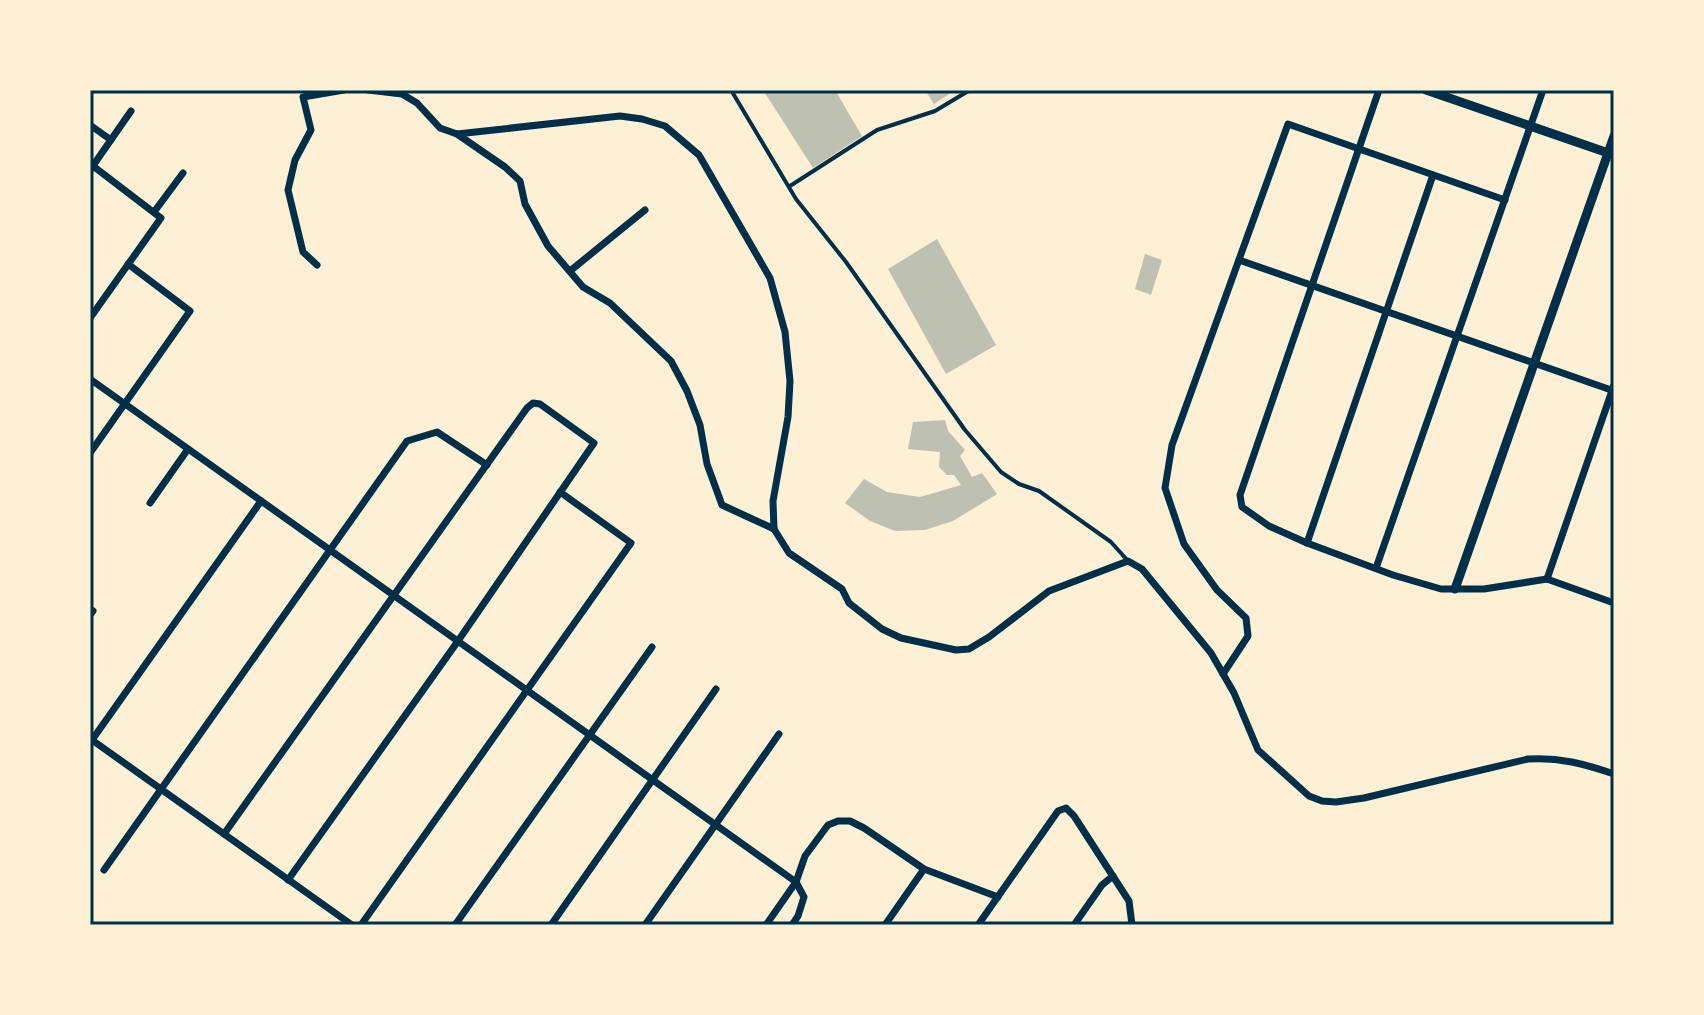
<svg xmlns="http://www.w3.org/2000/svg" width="1704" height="1015" viewBox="0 0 1704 1015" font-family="Commissioner,sans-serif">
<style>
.building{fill:#bec0b2}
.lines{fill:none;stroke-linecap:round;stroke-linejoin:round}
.service{stroke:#003049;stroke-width:4}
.minor{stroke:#003049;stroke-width:7}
.tertiary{stroke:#003049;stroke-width:9}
.neatline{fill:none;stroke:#003049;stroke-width:3}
</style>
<rect width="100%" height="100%" fill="#fdf0d5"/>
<g class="building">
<polygon points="763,90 835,90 862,136 813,168"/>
<polygon points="925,90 955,90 934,104"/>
<polygon points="937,239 996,345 946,374 888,269"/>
<polygon points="1145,254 1162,260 1151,295 1135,289"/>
<polygon points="945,420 948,431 965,450 960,456 972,477 982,473 997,494 953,521 925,530 895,531 870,521 845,503 864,479 887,492 920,497 961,485 954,475 947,475 939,467 940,452 908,449 913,422"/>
</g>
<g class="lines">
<g class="service">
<polyline points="731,90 796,199 846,262 965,430 1001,472 1019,484 1039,491 1111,542 1128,561"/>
<polyline points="790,186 877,130 935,111 970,90"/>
</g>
<g class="minor">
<path d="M 368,90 L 402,94 L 417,103 L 440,128 L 457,134 L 620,116 L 642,119 L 665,126 L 699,155 L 770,278 L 785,332 L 790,381 L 788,417 L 773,501 L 774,529 L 789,553 L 842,589 L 849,603 L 882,629 L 901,638 L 956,650 L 969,649 L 989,637 L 1049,591 L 1128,561 L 1142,569 L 1211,653 L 1234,693 L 1258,750 L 1309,796 L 1322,801 L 1336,802 L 1364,798 L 1528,759 C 1559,757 1585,764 1614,774"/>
<polyline points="1379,90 1240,495 1242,507 1269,526 1307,543 1393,575 1441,589 1484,589 1547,579 1614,603"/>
<polyline points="90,125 111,140"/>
<polyline points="457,134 505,167 520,181 525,204 548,246 583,287 610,303 671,361 687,391 700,425 707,464 722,505 774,529"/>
<polyline points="90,170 131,111"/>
<polyline points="154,212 183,173"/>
<polyline points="1239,260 1614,391"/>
<polyline points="317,265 303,252 288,190 295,160 311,130 303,97 344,90"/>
<polyline points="570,271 645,210"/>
<polyline points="90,318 161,218 93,166"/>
<polyline points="90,379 796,882 804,897 798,916 792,925"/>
<polyline points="90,453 190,311 128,264"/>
<polyline points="261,501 92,740 352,925"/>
<polyline points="150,503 188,449"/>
<polyline points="1307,543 1433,175"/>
<polyline points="1376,568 1543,90"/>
<polyline points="1547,579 1614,385"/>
<polyline points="90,609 93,611 90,615"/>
<polyline points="1223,674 1248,636 1246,618 1217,590 1184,544 1165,488 1172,445 1288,124 1505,200"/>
<polyline points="224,834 527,408 533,403 540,404 594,443 458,641 288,880"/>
<polyline points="104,870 407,441 437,432 487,465"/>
<polyline points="361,925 631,543 560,492"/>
<polyline points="455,925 652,647"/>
<polyline points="551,925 716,689"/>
<polyline points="645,925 779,734"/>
<polyline points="766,925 796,882 805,856 828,825 838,821 850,821 864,828 924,869 998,897"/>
<polyline points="885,925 924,869"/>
<polyline points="978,925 1058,811 1066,808 1074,816 1129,901 1132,925"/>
<polyline points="1074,925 1102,885 1113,876"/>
</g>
<g class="tertiary">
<polyline points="1426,90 1614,155"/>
<polyline points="1455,589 1614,136"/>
</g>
</g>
<rect width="1704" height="1015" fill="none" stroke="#fdf0d5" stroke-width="184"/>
<rect x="92" y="92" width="1520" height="831" class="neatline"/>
</svg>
